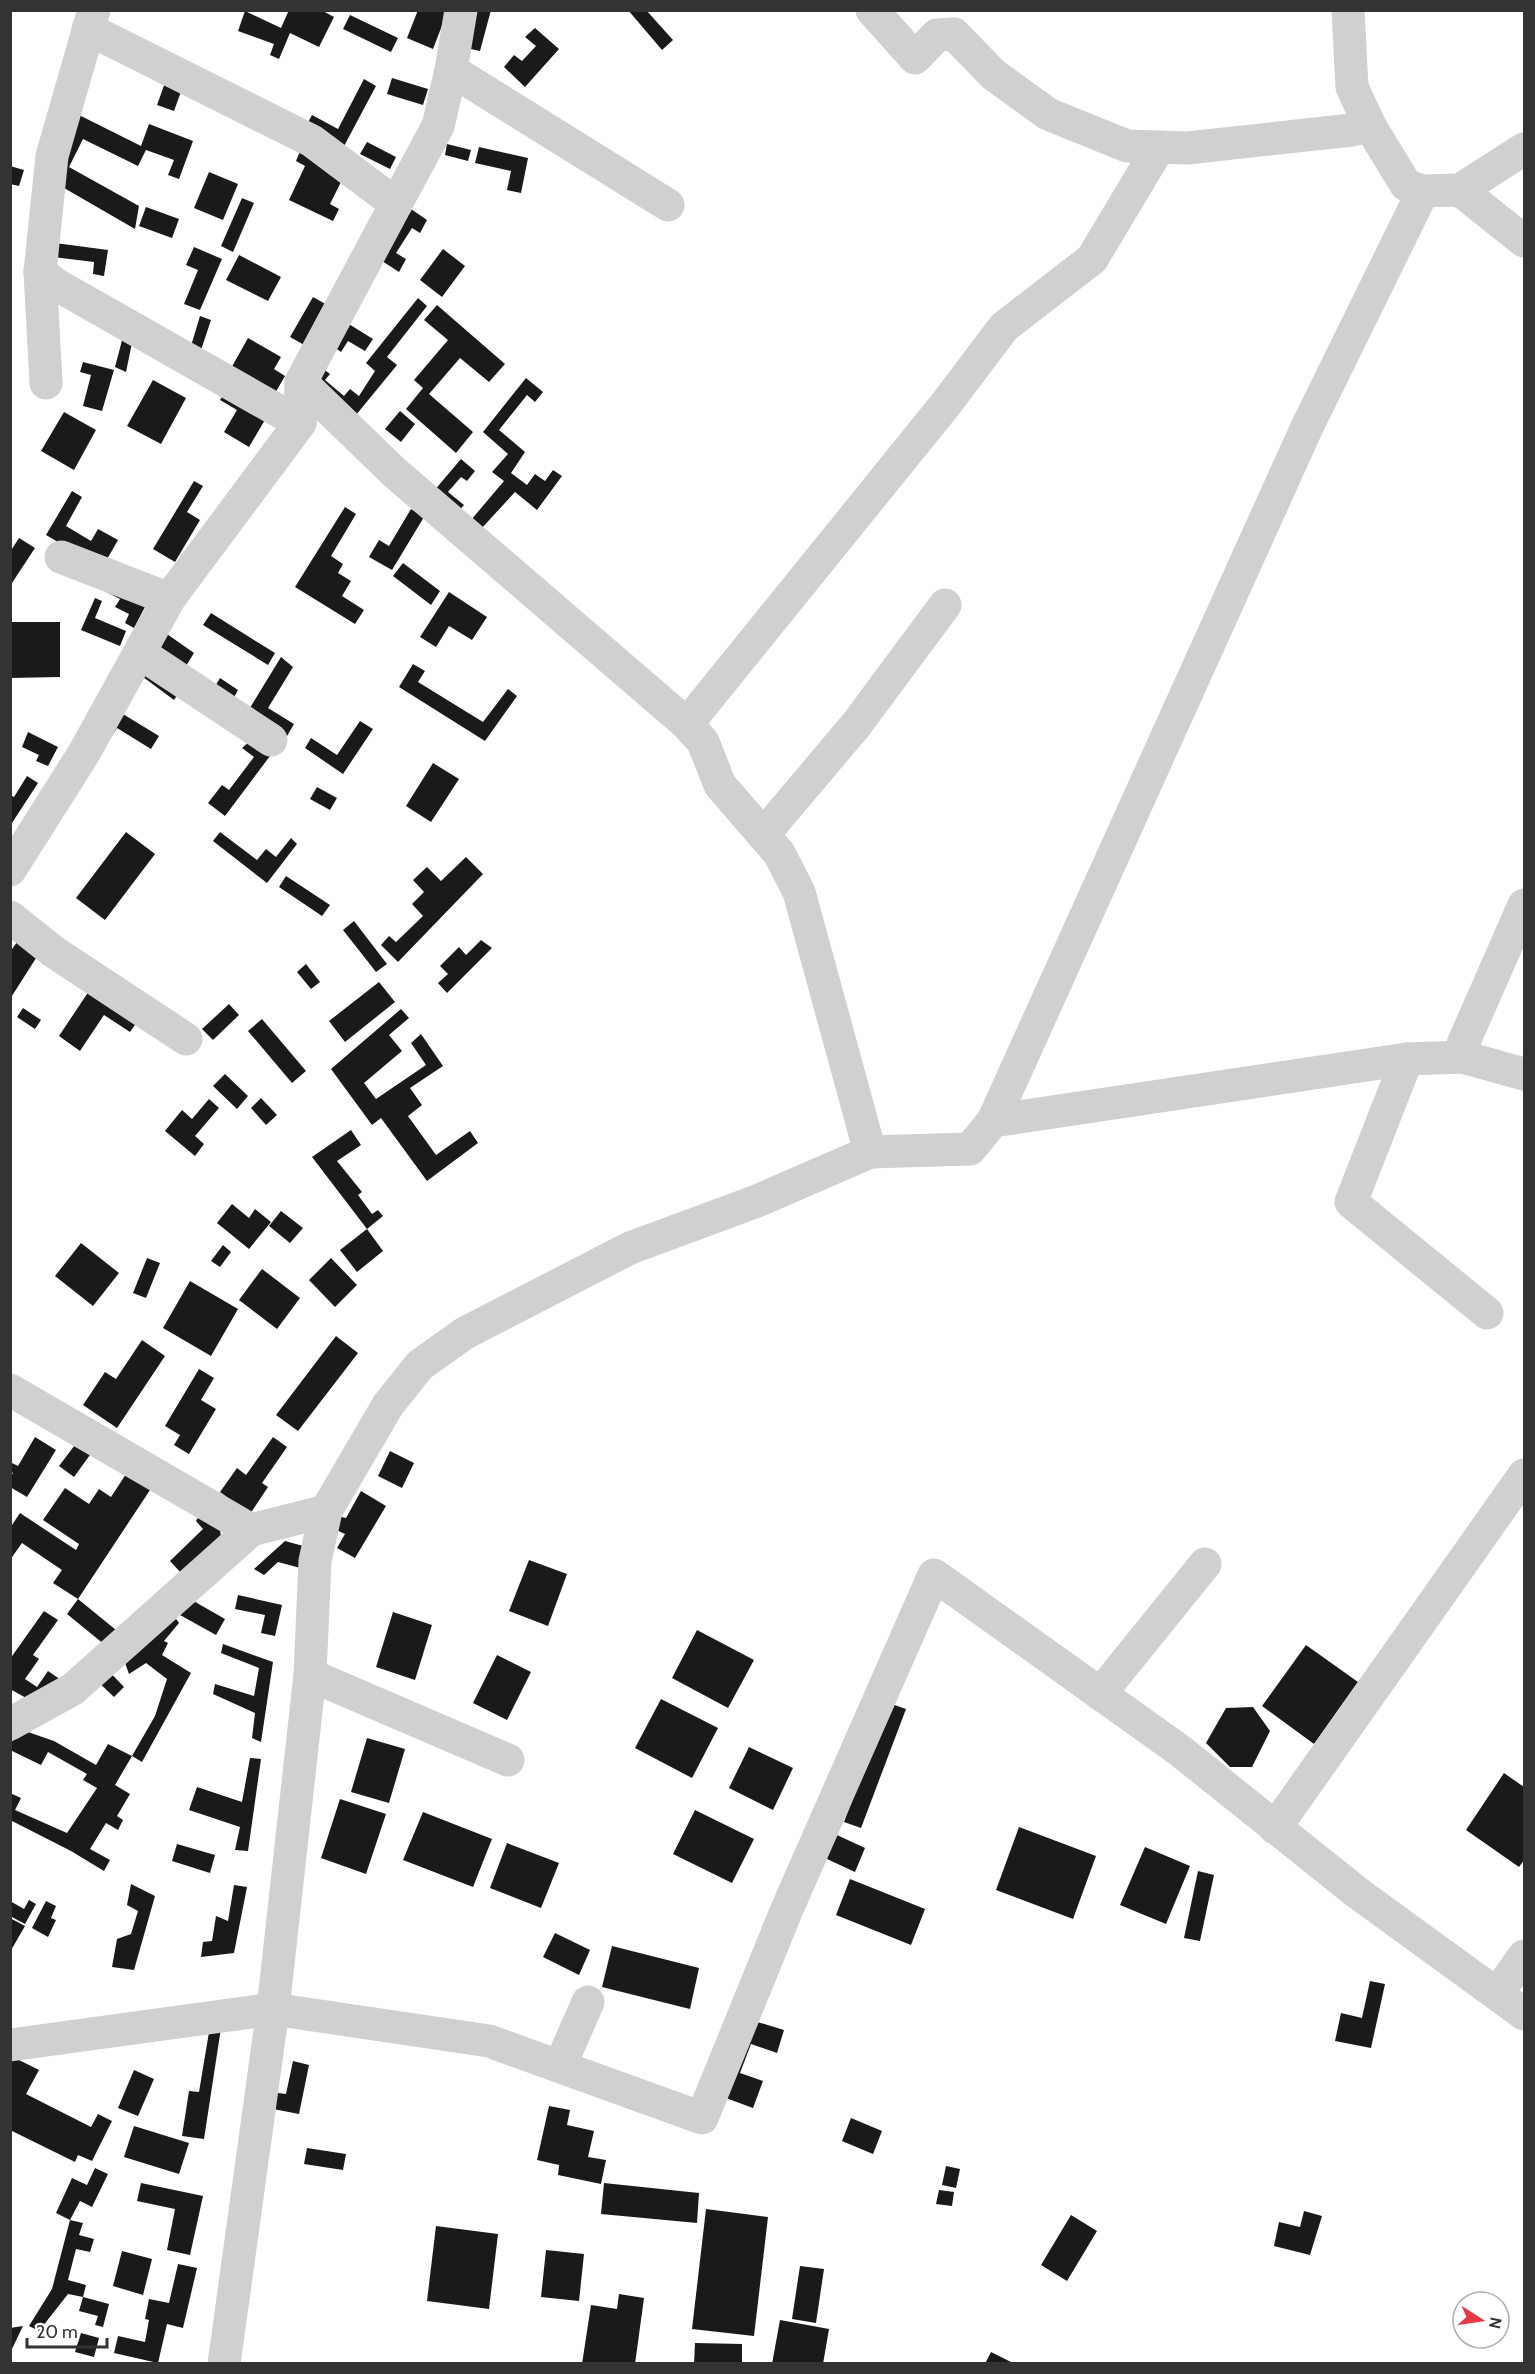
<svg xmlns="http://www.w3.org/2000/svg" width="1535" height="2374" viewBox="0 0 1535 2374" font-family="Cabin,sans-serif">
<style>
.building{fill:#1a1a1a}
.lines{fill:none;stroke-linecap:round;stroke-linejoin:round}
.minor{stroke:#d0d0d0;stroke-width:33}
</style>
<rect width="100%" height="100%" fill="#fff"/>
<g class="building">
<polygon points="289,10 321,10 334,17 319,47 290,33 279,59 270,55 274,44 238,31 245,11 281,28"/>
<polygon points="418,10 448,10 433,49 407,38"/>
<polygon points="476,10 491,10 480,51 466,48"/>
<polygon points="628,10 646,10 673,40 662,50"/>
<polygon points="350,15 398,38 391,52 343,29"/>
<polygon points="535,28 559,49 525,87 504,67 514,55 522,61 536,46 525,37"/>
<polygon points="392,78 428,89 423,105 387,94"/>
<polygon points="364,79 376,86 343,148 305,128 312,115 338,129"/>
<polygon points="166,80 183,86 174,111 157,105"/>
<polygon points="77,114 141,146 149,124 193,141 179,179 168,175 174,160 146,150 138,166 83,139 69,167 139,206 135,229 52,181"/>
<polygon points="367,142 396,157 390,169 360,154"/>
<polygon points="447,144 471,150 468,161 445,155"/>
<polygon points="479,147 528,158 521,193 507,190 511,171 475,163"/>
<polygon points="301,149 341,182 330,204 339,209 333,221 289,200 305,166 296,161"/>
<polygon points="10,166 24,170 19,186 10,184"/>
<polygon points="209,172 238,184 223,220 194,208"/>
<polygon points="242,198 254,203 233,252 221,246"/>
<polygon points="146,207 179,219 172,238 139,226"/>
<polygon points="411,209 427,220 420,233 412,228 396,253 406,259 399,272 379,259"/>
<polygon points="55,243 108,250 104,276 93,274 94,262 53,257"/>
<polygon points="194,247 222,259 200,310 184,304 198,270 186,265"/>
<polygon points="443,249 465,266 442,297 420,280"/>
<polygon points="239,255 281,277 268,301 226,280"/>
<polygon points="313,297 329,306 306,346 290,337"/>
<polygon points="418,298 427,306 387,357 397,365 356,415 312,380 322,368 330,374 325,380 344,396 350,389 359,396 375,371 366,363"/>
<polygon points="437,305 505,364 489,382 460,358 429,394 473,432 456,453 406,409 423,388 414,380 448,340 424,320"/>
<polygon points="200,316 211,320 201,350 191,346"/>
<polygon points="344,321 373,339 365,351 348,341 341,352 330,344"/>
<polygon points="125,329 132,343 126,372 115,367"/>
<polygon points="248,338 281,357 274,369 285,376 274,395 230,370"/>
<polygon points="83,362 114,370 102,411 83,406 91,375 80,372"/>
<polygon points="526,378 543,392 535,402 527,395 499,430 525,452 511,473 527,485 535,474 545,481 553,470 562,476 537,510 515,492 481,529 471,520 504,481 492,472 508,454 483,432"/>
<polygon points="153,380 186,398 161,444 127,426"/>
<polygon points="228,388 269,413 249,447 224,432 237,410 220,400"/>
<polygon points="400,411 415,424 401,442 385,429"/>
<polygon points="64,412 96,430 74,470 41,451"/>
<polygon points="461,459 475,471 467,481 461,477 448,492 464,505 457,513 433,492"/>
<polygon points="194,481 203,486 187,512 200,520 175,562 153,549"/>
<polygon points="72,491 82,497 66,526 91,541 98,529 118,540 102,568 46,535"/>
<polygon points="345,507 356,514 331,556 343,564 338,573 351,581 342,596 364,610 355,624 295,587"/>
<polygon points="411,509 424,517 392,570 369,557 379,540 389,546"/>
<polygon points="19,538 35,548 10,586 10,552"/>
<polygon points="403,563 440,591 431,605 393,576"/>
<polygon points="91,584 148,601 134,628 125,623 129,614 115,607 120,599"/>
<polygon points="449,592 487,617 472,640 449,626 436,647 420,637"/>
<polygon points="95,598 102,601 95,618 126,631 120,646 81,630"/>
<polygon points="211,613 275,653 268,665 203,625"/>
<polygon points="10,622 60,622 60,677 10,678"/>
<polygon points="167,634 194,653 186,666 158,647"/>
<polygon points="281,657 293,667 268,708 294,724 287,736 248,711"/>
<polygon points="413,664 425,671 418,682 483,722 508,689 517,696 485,741 399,687"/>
<polygon points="145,665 180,691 174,700 139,674"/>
<polygon points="220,678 238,690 232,701 213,690"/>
<polygon points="118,711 159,736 151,749 117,728 108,742"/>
<polygon points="360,721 373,729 343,774 305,748 311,738 337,755"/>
<polygon points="28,732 58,747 48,766 36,761 39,755 22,747"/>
<polygon points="250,741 270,756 225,816 208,803 222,785 229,790 254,757 242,748"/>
<polygon points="433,763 459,779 431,822 406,806"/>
<polygon points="27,776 38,783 10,826 10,795 14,797"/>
<polygon points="317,787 337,798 330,810 310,799"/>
<polygon points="126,832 155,854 105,920 76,898"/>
<polygon points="220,832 257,860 266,849 276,857 291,838 297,844 267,883 213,841"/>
<polygon points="466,857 483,874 398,962 381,945 389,936 396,942 423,916 412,904 424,892 413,880 427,867 441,881"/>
<polygon points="286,876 330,905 322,916 279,887"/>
<polygon points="354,921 387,964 376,972 343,930"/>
<polygon points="481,940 492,948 447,993 438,983 448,974 440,966 459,947 466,955"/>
<polygon points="17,942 38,955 10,999 10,952"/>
<polygon points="306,964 320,982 311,989 297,972"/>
<polygon points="379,982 395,1002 345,1042 329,1021"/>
<polygon points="91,988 139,1019 130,1032 104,1015 80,1051 59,1036"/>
<polygon points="229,1004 239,1015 213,1040 202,1029"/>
<polygon points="23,1008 41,1020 35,1029 17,1017"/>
<polygon points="401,1009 409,1018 389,1035 402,1051 364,1083 376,1099 426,1065 411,1043 421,1034 443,1066 410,1088 422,1105 408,1116 436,1155 470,1131 478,1143 427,1181 381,1118 372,1125 331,1069"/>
<polygon points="262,1019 306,1071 292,1083 248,1031"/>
<polygon points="225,1074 248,1096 237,1109 213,1086"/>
<polygon points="261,1098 277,1115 266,1125 251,1108"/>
<polygon points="209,1099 219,1108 195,1136 204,1144 195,1156 165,1131 182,1110 192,1119"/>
<polygon points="351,1130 361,1145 337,1161 362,1192 358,1195 372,1214 378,1210 383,1216 367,1229 312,1157"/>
<polygon points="232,1204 249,1218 255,1209 271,1222 249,1249 217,1223"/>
<polygon points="281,1211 303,1228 290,1243 269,1226"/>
<polygon points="367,1229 383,1251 357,1272 340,1250"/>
<polygon points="81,1243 119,1273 93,1306 55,1276"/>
<polygon points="223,1245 231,1252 220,1267 211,1261"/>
<polygon points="147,1258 160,1263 146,1298 133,1293"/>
<polygon points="331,1258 357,1285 335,1307 309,1280"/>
<polygon points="262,1269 300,1298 277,1329 239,1300"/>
<polygon points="190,1281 238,1309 211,1356 163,1328"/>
<polygon points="336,1336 358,1353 298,1431 276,1415"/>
<polygon points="142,1340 165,1356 117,1428 83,1405 105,1372 116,1379"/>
<polygon points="199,1369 214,1378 201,1400 216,1409 189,1454 174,1445 180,1435 165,1426"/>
<polygon points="35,1437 56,1450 27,1497 10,1487 10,1477 13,1473 10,1471 10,1462 18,1466"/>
<polygon points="81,1437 95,1448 74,1477 59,1466"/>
<polygon points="273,1437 287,1447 262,1483 268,1487 250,1514 220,1492 237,1468 246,1475"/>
<polygon points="390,1451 414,1463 402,1488 378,1476"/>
<polygon points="128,1471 152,1487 78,1599 53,1583 62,1570 22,1543 10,1560 10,1528 20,1513 76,1550 79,1544 43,1520 65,1488 89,1504 99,1489 111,1497"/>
<polygon points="361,1491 386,1506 355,1558 337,1548 345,1534 332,1528 333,1515 346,1518"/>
<polygon points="202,1511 219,1524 221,1536 182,1574 170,1561 203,1529 196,1521"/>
<polygon points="285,1541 307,1547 304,1569 278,1562 264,1575 254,1569"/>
<polygon points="529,1560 567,1574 548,1626 509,1611"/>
<polygon points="238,1595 282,1605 275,1636 261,1633 265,1615 235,1609"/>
<polygon points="78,1599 116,1630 105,1645 67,1614"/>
<polygon points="190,1599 225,1619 216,1635 180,1615"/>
<polygon points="44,1611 58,1620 33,1655 39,1659 25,1679 37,1687 48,1671 64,1682 35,1703 10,1689 10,1659"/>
<polygon points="393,1612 432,1625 415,1680 376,1667"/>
<polygon points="172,1613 179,1623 164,1641 168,1643 162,1655 191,1673 142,1762 132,1756 155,1716 167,1679 146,1663 129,1674 124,1660"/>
<polygon points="697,1630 754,1660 728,1708 672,1678"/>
<polygon points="223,1644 273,1662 261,1742 252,1738 255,1713 213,1694 215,1684 254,1696 259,1668 221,1653"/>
<polygon points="1306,1645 1358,1682 1314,1744 1262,1706"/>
<polygon points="497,1655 531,1672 507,1720 473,1703"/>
<polygon points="104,1666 124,1687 114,1697 93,1677"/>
<polygon points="661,1699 718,1728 692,1778 635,1748"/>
<polygon points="889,1703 906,1709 861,1828 844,1822"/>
<polygon points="1253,1707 1270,1731 1252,1767 1230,1767 1206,1743 1226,1708"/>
<polygon points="25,1731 54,1741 96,1765 108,1744 132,1756 115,1785 130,1794 117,1816 123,1820 118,1830 106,1823 90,1849 110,1860 104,1871 71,1851 10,1820 10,1793 21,1798 15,1810 67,1833 97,1788 83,1780 87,1774 48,1752 41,1765 10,1750 10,1743"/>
<polygon points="367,1738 405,1749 389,1803 351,1792"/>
<polygon points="749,1747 793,1768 773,1810 729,1788"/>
<polygon points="250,1758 261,1759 248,1851 235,1850 240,1827 189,1810 197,1787 242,1802"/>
<polygon points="1504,1773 1524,1787 1524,1860 1519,1867 1466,1830"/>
<polygon points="340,1799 386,1814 366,1874 321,1858"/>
<polygon points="695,1810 754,1839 732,1883 673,1854"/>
<polygon points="423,1812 492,1839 473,1887 403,1860"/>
<polygon points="1019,1827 1096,1856 1073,1919 996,1890"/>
<polygon points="824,1829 865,1848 855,1872 814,1853"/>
<polygon points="507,1843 559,1863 541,1908 490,1888"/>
<polygon points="177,1844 215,1855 210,1873 172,1861"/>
<polygon points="1145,1847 1190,1866 1166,1924 1120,1905"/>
<polygon points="1198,1871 1214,1875 1200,1941 1184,1938"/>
<polygon points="850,1879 925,1909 911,1945 836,1915"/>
<polygon points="131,1884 155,1896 134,1970 112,1967 117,1939 131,1934 138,1911 127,1905"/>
<polygon points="234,1885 247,1887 234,1953 201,1957 203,1942 212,1941 216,1916 228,1921"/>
<polygon points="29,1900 36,1904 25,1924 10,1916 10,1901 24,1909"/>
<polygon points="46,1901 56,1906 51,1918 56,1920 48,1937 32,1928"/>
<polygon points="10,1918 25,1926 10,1952"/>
<polygon points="555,1933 590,1950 579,1975 543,1957"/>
<polygon points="612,1946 699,1968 690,2009 602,1987"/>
<polygon points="1370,1981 1385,1984 1371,2048 1335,2041 1341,2013 1362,2018"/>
<polygon points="741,2017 784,2030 777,2053 751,2044 740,2073 763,2081 753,2108 715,2094"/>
<polygon points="210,2026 221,2028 204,2139 182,2136 189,2091 199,2092"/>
<polygon points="13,2057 39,2070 26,2094 91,2127 98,2114 112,2121 92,2161 78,2155 75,2162 10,2130 10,2062"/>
<polygon points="293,2061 309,2065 299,2114 268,2108 270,2092 286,2094"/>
<polygon points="134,2070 154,2079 138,2116 118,2108"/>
<polygon points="549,2106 570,2110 567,2125 594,2131 588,2157 606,2160 601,2184 558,2175 559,2165 537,2160"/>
<polygon points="851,2118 882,2131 873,2154 842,2141"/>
<polygon points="134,2126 189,2143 179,2174 124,2157"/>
<polygon points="307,2148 346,2154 343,2170 304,2164"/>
<polygon points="946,2166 960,2169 956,2188 942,2185"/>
<polygon points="95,2168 108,2174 92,2207 80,2201 70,2220 83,2223 79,2235 94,2239 90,2252 76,2249 68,2280 86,2285 83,2297 109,2304 103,2327 95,2325 98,2316 79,2311 83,2297 68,2294 39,2331 29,2326 52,2289 70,2220 56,2213 72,2178 87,2185"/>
<polygon points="141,2183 203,2196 190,2255 167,2250 175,2209 137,2201"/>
<polygon points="604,2183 699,2193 697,2223 601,2214"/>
<polygon points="939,2190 954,2192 952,2206 936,2204"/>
<polygon points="706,2209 768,2217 754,2336 692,2329"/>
<polygon points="1304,2211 1322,2216 1310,2255 1274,2246 1279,2222 1300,2227"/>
<polygon points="1071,2215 1097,2231 1067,2281 1041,2265"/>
<polygon points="436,2226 498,2234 489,2309 427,2301"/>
<polygon points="546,2250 584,2254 579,2301 541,2297"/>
<polygon points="122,2251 152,2259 143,2295 113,2286"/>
<polygon points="178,2264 197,2268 183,2328 167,2324 158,2363 114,2353 118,2336 145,2342 149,2320 145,2319 149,2299 169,2303"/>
<polygon points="800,2266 824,2269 816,2323 792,2319"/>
<polygon points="619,2294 644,2298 635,2364 582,2364 591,2305 617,2309"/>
<polygon points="780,2320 829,2329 823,2364 772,2364"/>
<polygon points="23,2326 10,2353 10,2328"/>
<polygon points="81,2333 99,2338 94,2357 75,2352"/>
<polygon points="695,2343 742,2344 742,2364 694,2364"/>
<polygon points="991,2352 1015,2364 985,2364"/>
</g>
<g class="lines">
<g class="minor">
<polyline points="872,10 915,58 937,35 954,34 994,75 1048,114 1127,146 1187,148 1352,130 1370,126 1406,185 1423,191"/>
<polyline points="1348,10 1352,87 1370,126"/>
<polyline points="88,29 312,141 396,204 301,382 394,472 687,724 703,742 720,785 779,853 799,892 870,1152"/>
<polyline points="451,70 668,205"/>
<polyline points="1460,190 1524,241"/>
<polyline points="396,204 438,126 451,70 461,10"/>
<polyline points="40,272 57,285 300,423"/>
<polyline points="46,383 40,272 52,156 94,10"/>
<polyline points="61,557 169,599"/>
<polyline points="140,653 271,740"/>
<polyline points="687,724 945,405 1004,327 1092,259 1159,147"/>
<polyline points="763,835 856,725 945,605"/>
<polyline points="10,870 84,753 169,599 300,423 301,382"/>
<polyline points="10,917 54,952 186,1039"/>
<polyline points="1463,1057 1463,1044 1524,905"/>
<polyline points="1407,1059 1351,1202 1487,1313"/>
<polyline points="993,1121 1307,427 1423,191 1460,190 1524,149"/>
<polyline points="10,1390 251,1530"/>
<polyline points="310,1675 508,1760"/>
<polyline points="1100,1694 1205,1564"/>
<polyline points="10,1724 73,1689 251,1530 326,1511"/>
<polyline points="1275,1828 1524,1475"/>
<polyline points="1497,1994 1524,1956"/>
<polyline points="10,2045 273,2009 489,2041 702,2118 787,1909 934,1575 1179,1750 1359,1894 1524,2014"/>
<polyline points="560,2066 588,2002"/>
<polyline points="224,2364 273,2009 310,1675 315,1561 326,1511 388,1405 420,1365 465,1333 630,1248 757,1201 870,1152 970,1149 993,1121 1407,1059 1463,1057 1524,1074"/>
</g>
</g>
<rect width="1535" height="2374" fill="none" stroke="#333333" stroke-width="24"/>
<g transform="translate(1481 2320) rotate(102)"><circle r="28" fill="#ffffff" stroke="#adadad" stroke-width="1.5"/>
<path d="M0-4.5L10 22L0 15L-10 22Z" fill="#e63946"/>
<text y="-9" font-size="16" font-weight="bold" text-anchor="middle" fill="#333333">N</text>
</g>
<path d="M27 2338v9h80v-9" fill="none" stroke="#333333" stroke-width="3"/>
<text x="36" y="2338" font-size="18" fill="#333333" stroke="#ffffff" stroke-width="4.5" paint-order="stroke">20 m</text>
</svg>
